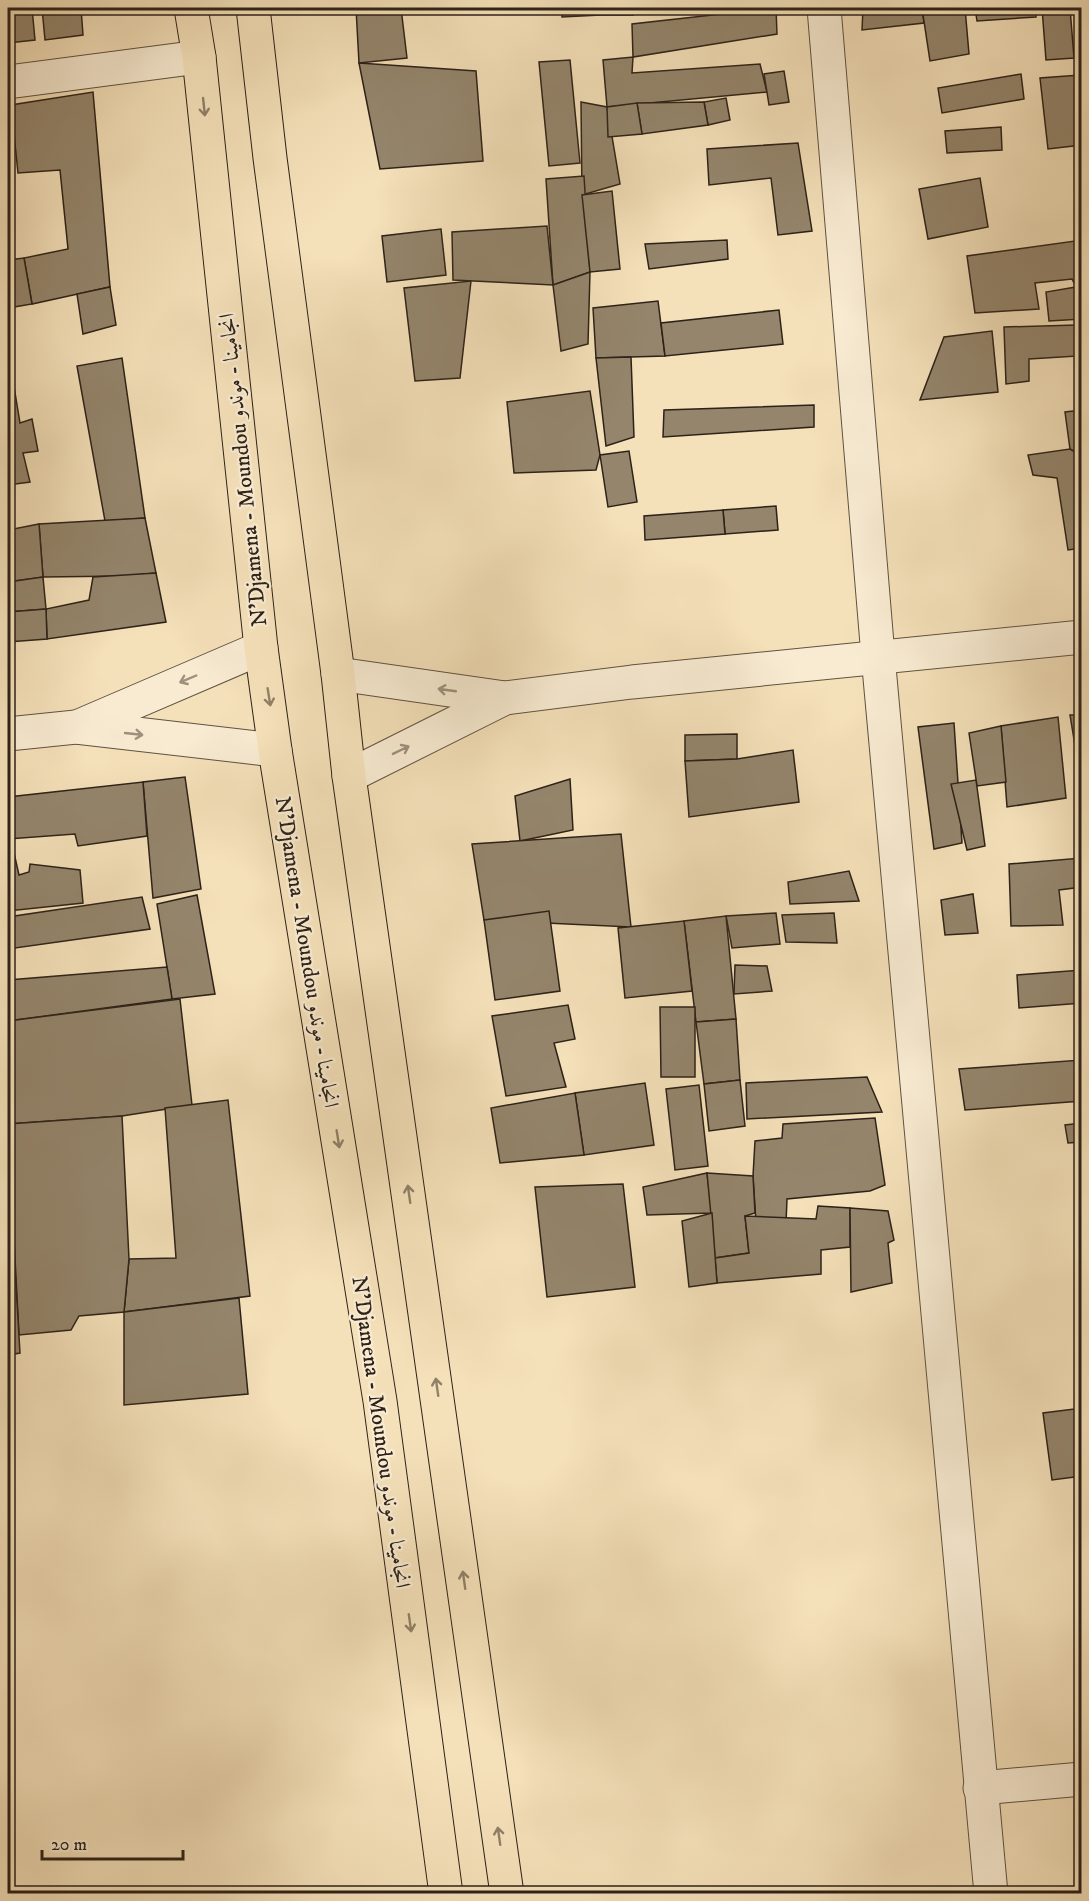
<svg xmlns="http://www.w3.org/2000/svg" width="1089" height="1901" viewBox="0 0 1089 1901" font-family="'IM FELL DW Pica',Amiri,serif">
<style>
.building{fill:#94856c;stroke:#2d2218;stroke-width:1.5}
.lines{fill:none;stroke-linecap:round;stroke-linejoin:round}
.minor-casing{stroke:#5f5240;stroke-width:35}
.primary-casing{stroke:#2d2218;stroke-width:35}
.minor{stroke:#f8ebd2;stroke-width:33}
.primary{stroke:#f4e0b9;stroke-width:33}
.oneway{stroke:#908168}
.oneway2{stroke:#9d917e}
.labels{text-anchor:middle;stroke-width:4.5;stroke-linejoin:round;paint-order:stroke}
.street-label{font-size:22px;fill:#2d2218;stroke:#f8ebd2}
</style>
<rect width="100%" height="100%" fill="#f4e0b9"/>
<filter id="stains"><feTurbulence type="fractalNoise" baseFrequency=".00333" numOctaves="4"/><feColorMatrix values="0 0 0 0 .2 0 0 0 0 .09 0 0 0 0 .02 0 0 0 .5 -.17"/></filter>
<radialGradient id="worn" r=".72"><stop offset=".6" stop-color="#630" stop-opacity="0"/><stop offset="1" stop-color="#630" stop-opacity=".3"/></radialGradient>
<g class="building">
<polygon points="8,8 32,8 35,40 8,43"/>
<polygon points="42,8 81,8 83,35 45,40"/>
<polygon points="356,8 401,8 407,58 359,63"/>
<polygon points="562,8 599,8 600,15 562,17"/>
<polygon points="599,8 633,8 633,15 600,15"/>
<polygon points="776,8 777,34 633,57 632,24"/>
<polygon points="863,8 922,8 924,23 862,30"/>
<polygon points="922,8 965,8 969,54 930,61"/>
<polygon points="975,8 1035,8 1036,17 977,21"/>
<polygon points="1042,8 1070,8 1074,58 1046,60"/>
<polygon points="633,57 632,73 760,64 767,92 607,107 603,60"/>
<polygon points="570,60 580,163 549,166 539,62"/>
<polygon points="359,63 476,71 483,161 380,169"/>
<polygon points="784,71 789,102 769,105 764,74"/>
<polygon points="1021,74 1024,99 942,113 938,88"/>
<polygon points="1080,75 1082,145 1048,149 1040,78"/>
<polygon points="93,92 110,287 32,304 24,258 68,249 60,170 18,173 11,105"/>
<polygon points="726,98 730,120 708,125 704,102"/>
<polygon points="581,102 607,107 620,184 582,195"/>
<polygon points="704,102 708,125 642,134 637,103"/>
<polygon points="637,103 642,134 608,137 607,107"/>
<polygon points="1001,127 1002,150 947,153 945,131"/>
<polygon points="798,143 812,231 778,235 771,178 709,185 707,149"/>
<polygon points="584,176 590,272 553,285 546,179"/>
<polygon points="980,178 988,227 928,239 919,189"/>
<polygon points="612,191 620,269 590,272 582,195"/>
<polygon points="547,226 553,285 453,280 452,232"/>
<polygon points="441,229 446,275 387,282 382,236"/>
<polygon points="727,240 728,259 649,269 645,244"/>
<polygon points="1082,240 1082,284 1075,285 1072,279 1035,283 1039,309 975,313 967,256"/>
<polygon points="24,258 32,304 8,308 8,260"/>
<polygon points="590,272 588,344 561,351 553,285"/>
<polygon points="471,281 460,378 415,381 404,288"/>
<polygon points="1082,286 1082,319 1049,321 1046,292"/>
<polygon points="110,287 116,325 83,334 77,294"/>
<polygon points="658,301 665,356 596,358 593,308"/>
<polygon points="779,310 783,344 665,356 661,323"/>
<polygon points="1077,325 1082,325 1082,404 1077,356 1029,359 1029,381 1006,384 1004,327"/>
<polygon points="992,331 998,392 920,400 944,337"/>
<polygon points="8,350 20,423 32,419 38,451 23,453 30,482 8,485"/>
<polygon points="631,357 634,437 606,446 596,358"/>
<polygon points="122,358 145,518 105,521 77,366"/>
<polygon points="590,391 600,455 596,470 514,473 507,402"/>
<polygon points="814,405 814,427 663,437 664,410"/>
<polygon points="1082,410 1082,469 1078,454 1070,449 1065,412"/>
<polygon points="1070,449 1078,454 1082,469 1082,548 1068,550 1057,478 1033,475 1028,455"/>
<polygon points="629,451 637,502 608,507 600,455"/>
<polygon points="776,506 778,530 725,534 723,510"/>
<polygon points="723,510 725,534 645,540 644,516"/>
<polygon points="145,518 156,573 124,576 43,577 39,524"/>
<polygon points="39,524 43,577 8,582 8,530"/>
<polygon points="156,573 166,622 47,639 46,609 89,600 93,577"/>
<polygon points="43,577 46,609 8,612 8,582"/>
<polygon points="46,609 47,639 8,642 8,612"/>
<polygon points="1070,715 1082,715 1081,782"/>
<polygon points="1058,717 1066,798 1007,807 1001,726"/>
<polygon points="954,723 962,843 934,849 918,727"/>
<polygon points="1001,726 1006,782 977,786 969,733"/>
<polygon points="737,734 737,759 685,761 685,735"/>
<polygon points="793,750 799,802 689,817 685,761 737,759"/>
<polygon points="185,777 201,889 153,898 143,782"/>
<polygon points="570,779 573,830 520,841 515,796"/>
<polygon points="976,780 985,846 967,850 951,784"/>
<polygon points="143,782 147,836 78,846 75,834 8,839 8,797"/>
<polygon points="621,834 631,927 484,920 472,844"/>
<polygon points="8,844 12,844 19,875 29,872 30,864 80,870 83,903 8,911"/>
<polygon points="1082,858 1082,887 1059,890 1063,925 1011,926 1009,864"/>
<polygon points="849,871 859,901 790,904 788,882"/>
<polygon points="973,894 978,933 945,935 941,900"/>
<polygon points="197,895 215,994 172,999 157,904"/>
<polygon points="142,897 150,929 8,949 8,917"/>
<polygon points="549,911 560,991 495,1000 484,920"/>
<polygon points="776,913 780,944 732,948 726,916"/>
<polygon points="834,913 837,943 786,942 782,915"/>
<polygon points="726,916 736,1019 696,1022 684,921"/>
<polygon points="684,921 692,991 625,998 618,928"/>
<polygon points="735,965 767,966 772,991 734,994"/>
<polygon points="167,967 172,999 8,1021 8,980"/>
<polygon points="1082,970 1082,1003 1019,1008 1017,975"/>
<polygon points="180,999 192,1105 122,1116 8,1124 8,1021"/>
<polygon points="568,1005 575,1039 554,1043 566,1087 506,1096 492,1016"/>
<polygon points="660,1007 695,1007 695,1077 661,1077"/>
<polygon points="736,1019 740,1080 704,1084 696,1022"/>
<polygon points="1082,1060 1082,1101 965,1110 959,1069"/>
<polygon points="867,1077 882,1112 747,1119 746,1083"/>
<polygon points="740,1080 745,1126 709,1131 704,1084"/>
<polygon points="645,1083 654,1145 584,1155 575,1093"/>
<polygon points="699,1085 708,1166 675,1170 666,1089"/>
<polygon points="575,1093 584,1155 500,1163 491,1108"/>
<polygon points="228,1100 250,1296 124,1312 129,1259 176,1258 165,1108"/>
<polygon points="122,1116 129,1259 124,1312 79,1316 71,1330 19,1335 8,1124"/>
<polygon points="875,1118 885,1185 870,1191 787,1199 786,1223 756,1223 753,1176 755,1141 782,1138 783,1124"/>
<polygon points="1082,1123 1082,1142 1068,1143 1065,1125"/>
<polygon points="707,1173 712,1213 647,1215 643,1187"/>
<polygon points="707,1173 753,1176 755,1213 745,1216 749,1253 715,1258"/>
<polygon points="623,1184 635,1287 547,1297 535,1187"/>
<polygon points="818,1206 850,1208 850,1247 821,1250 821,1274 717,1283 715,1258 749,1253 745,1216 816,1219"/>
<polygon points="850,1208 888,1211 894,1240 888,1243 892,1283 851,1292"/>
<polygon points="712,1213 717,1283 689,1287 682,1221"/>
<polygon points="8,1269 15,1269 20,1353 8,1355"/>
<polygon points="239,1298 248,1394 124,1405 124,1312"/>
<polygon points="8,1354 11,1383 8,1384"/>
<polygon points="1082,1408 1082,1476 1052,1480 1043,1413"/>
</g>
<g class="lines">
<defs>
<g id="minor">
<polyline points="824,8 878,656 991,1894"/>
<polyline points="8,82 199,57"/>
<polyline points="338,674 505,698 632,682 1082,637"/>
<polyline points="77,727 261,648"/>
<polyline points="8,734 76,727 275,750"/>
<polyline points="349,776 505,698"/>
<polyline points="980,1788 1082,1779"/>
</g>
<g id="primary">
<polyline points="191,8 199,57 261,648 275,750 380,1401 446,1894"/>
<polyline points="253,8 270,158 338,674 349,776 507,1894"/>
</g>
</defs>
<use href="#minor" class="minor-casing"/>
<use href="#primary" class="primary-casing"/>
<use href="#minor" class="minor"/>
<use href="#primary" class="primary"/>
</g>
<defs><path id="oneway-shaft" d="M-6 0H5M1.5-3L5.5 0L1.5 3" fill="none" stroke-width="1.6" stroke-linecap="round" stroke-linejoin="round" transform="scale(1.5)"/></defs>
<g class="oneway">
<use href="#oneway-shaft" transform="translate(204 107) rotate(84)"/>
<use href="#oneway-shaft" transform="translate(269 697) rotate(81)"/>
<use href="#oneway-shaft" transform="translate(338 1139) rotate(81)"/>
<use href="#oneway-shaft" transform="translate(409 1194) rotate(-98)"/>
<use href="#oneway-shaft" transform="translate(437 1387) rotate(-98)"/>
<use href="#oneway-shaft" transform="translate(464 1580) rotate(-98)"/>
<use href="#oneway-shaft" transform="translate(410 1623) rotate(82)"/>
<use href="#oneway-shaft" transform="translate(499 1836) rotate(-98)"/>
</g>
<g class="oneway2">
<use href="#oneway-shaft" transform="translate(188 679) rotate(157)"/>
<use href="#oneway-shaft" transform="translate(447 690) rotate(-172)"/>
<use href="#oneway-shaft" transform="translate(134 734) rotate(6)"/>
<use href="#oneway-shaft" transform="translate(401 750) rotate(-26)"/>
</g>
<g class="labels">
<g class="street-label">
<text transform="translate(242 470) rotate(-96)" y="8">N'Djamena - Moundou انجامينا - موندو</text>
<text transform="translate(308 952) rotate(81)" y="8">N'Djamena - Moundou انجامينا - موندو</text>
<text transform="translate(382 1432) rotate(82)" y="8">N'Djamena - Moundou انجامينا - موندو</text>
</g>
</g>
<rect width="1089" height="1901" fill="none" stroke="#f4e0b9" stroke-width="30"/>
<rect x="9" y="9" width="1071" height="1883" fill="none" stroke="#2d2218" stroke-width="3"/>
<rect x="15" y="15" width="1059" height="1871" fill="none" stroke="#2d2218" stroke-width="1.5"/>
<path d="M42 1850v9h141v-9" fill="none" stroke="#2d2218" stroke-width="3"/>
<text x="51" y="1850" font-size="18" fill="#2d2218" stroke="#f8ebd2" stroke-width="4.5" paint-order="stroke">20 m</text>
<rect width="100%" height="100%" filter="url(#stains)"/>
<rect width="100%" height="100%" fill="url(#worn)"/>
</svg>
